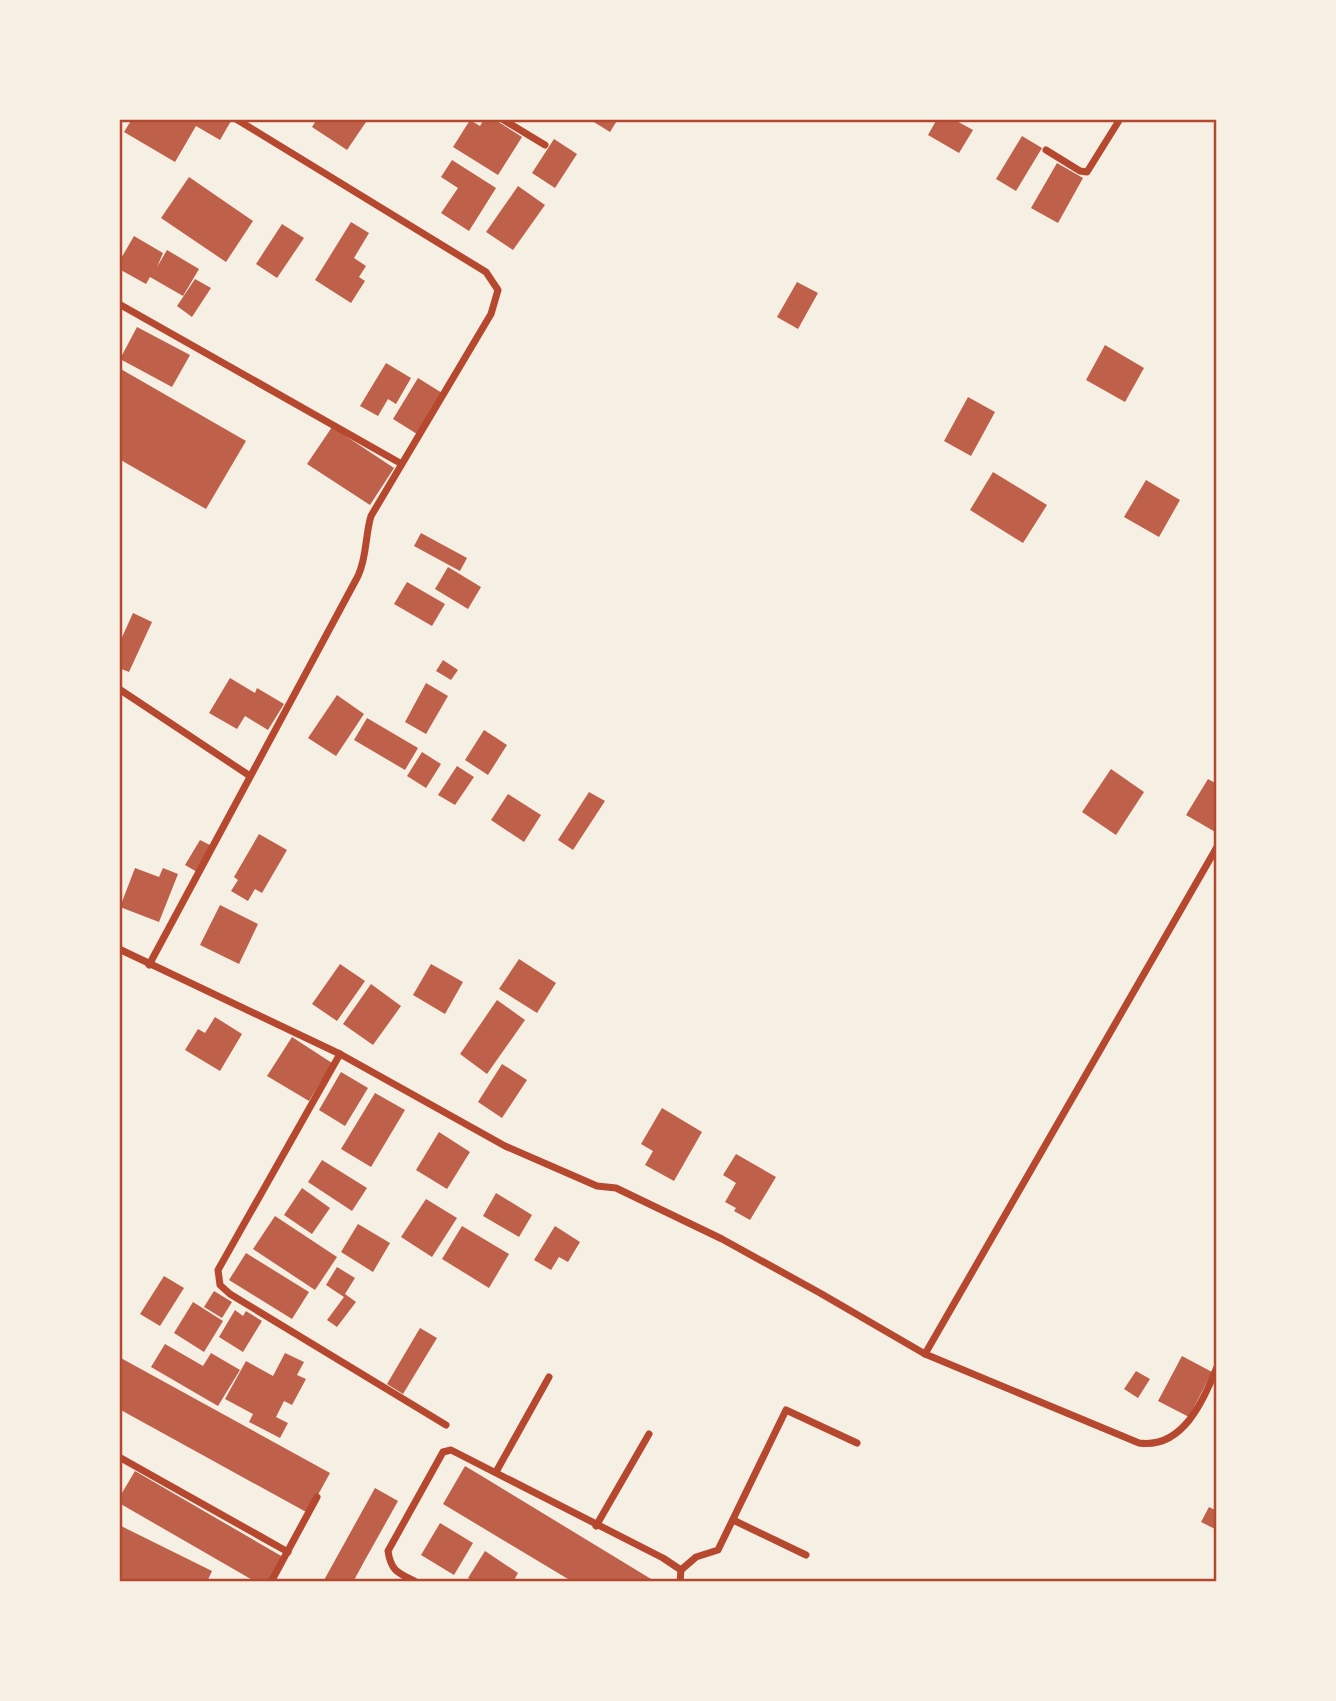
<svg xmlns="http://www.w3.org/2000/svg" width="1336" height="1701" viewBox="0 0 1336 1701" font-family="'Varela Round',sans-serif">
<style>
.building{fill:#bf614a}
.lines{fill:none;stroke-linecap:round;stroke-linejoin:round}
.minor{stroke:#b5482f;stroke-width:7}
.neatline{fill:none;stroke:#b5482f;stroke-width:2.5}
</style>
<rect width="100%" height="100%" fill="#f6efe4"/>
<g class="building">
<polygon points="132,119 228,119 231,121 220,140 196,126 175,162 124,132"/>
<polygon points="317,119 368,119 347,150 312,127"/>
<polygon points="484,119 494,119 522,137 498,175 453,147 470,120 480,126"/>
<polygon points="589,119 618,119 610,132"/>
<polygon points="937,119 953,119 973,130 959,153 928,135"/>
<polygon points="1022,136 1042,148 1016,191 996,179"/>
<polygon points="554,139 577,154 555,188 532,173"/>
<polygon points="452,160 496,188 469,231 441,213 458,188 441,177"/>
<polygon points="1057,163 1083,178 1058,223 1031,208"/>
<polygon points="189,177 253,221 226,262 161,218"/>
<polygon points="518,186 545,205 513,250 486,232"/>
<polygon points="351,222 369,233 354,258 366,266 359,277 365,281 351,303 315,280"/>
<polygon points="282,224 304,238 277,278 256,264"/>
<polygon points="134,236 163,253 157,267 167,250 199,269 183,296 150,277 146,284 119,269 119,262"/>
<polygon points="195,279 211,288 192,317 177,306"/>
<polygon points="797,282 818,293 798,329 777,317"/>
<polygon points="137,327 190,355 172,387 120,359"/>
<polygon points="1105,345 1144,368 1125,402 1086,380"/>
<polygon points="386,363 411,378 396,404 388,399 378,416 360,406"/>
<polygon points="119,368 246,441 206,509 119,459"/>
<polygon points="418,378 442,393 417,434 393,419"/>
<polygon points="968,397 995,412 971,456 944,441"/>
<polygon points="332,427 394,468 370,505 307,464"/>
<polygon points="993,472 1047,505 1023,543 970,510"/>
<polygon points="1146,480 1180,500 1159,537 1124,517"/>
<polygon points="421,533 467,558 460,571 414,546"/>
<polygon points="448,567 481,587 468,609 435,589"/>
<polygon points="407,582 445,604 432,626 394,604"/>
<polygon points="133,613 152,622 129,672 119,668 119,644"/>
<polygon points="443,660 458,670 451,680 436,671"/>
<polygon points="230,678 255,693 257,688 284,704 268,730 245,716 237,729 209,713"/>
<polygon points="426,683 448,696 426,734 405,722"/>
<polygon points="337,695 364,714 336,756 308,738"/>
<polygon points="367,718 418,748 405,770 354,740"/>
<polygon points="484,730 507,745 488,775 465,760"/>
<polygon points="422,752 441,764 426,788 407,776"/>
<polygon points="457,766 474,777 455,805 438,795"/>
<polygon points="1111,769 1144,792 1116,835 1082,812"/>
<polygon points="1208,779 1217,784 1217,833 1186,815"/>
<polygon points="589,792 605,801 573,850 558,840"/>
<polygon points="508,794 541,815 524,842 491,820"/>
<polygon points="259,834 287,850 262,893 255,889 248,901 231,891 238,880 234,877"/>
<polygon points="200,840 212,846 197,872 185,865"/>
<polygon points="135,868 159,877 163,868 178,874 159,922 120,907"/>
<polygon points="220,905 258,924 239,964 200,945"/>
<polygon points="519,959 556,983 537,1013 499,989"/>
<polygon points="340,964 365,981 337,1021 312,1004"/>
<polygon points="431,964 463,982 445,1014 413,995"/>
<polygon points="371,984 401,1006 373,1045 343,1024"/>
<polygon points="497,1000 525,1020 487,1074 460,1054"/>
<polygon points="215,1017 242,1034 220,1071 185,1050 198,1029 205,1033"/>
<polygon points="292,1037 332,1063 309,1101 267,1076"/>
<polygon points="502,1064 527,1080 502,1118 478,1102"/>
<polygon points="341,1072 368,1088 345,1126 319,1110"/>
<polygon points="375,1093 405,1110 371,1167 341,1149"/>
<polygon points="662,1108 702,1132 674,1181 645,1165 653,1151 641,1144"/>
<polygon points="439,1132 470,1152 447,1189 416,1170"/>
<polygon points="736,1154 776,1177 750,1220 734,1211 736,1208 725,1202 736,1183 723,1175"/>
<polygon points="322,1160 367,1188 352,1211 308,1182"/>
<polygon points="302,1188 330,1208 312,1234 284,1215"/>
<polygon points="496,1193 532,1215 519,1237 483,1216"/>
<polygon points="426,1199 457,1218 432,1257 401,1237"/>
<polygon points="275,1216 337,1257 315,1290 253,1249"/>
<polygon points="358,1224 390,1243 373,1272 341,1252"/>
<polygon points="462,1226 509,1254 489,1288 442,1259"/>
<polygon points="555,1226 580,1242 568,1262 559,1257 551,1270 534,1260"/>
<polygon points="246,1253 309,1292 292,1319 229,1280"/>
<polygon points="337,1267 355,1278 345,1294 356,1302 337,1327 327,1320 344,1297 326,1285"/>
<polygon points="164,1276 184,1288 160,1326 140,1314"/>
<polygon points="214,1291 232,1302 222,1318 204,1307"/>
<polygon points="193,1302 223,1321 204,1352 174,1333"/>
<polygon points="235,1310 243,1316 246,1311 262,1321 243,1352 219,1337"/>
<polygon points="420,1328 437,1338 403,1394 387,1384"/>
<polygon points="165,1344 203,1366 211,1353 240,1370 218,1406 151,1367"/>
<polygon points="285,1353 304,1362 297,1375 306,1379 292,1405 284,1401 276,1417 288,1423 280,1438 249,1422 253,1414 225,1399 246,1361 273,1376"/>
<polygon points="1182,1356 1212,1372 1189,1417 1158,1401"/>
<polygon points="119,1357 330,1473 308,1513 119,1409"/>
<polygon points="1136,1371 1150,1379 1138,1398 1124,1389"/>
<polygon points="465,1466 485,1478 656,1582 573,1582 443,1504"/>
<polygon points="135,1471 283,1557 268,1582 256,1582 119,1503 119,1498"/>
<polygon points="375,1488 398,1501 365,1560 353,1582 323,1582"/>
<polygon points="1209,1507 1217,1511 1217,1530 1201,1522"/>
<polygon points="440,1523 473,1543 454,1575 421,1555"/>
<polygon points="119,1525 212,1571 207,1582 128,1582 119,1578"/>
<polygon points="485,1551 518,1573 513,1582 474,1582 468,1578"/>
</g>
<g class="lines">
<g class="minor">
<polyline points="502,119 545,145"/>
<polyline points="1046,150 1080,171 1087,172 1120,119"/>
<polyline points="119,304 400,463"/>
<polyline points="119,689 250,776"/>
<path d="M 119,949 L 340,1054 L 505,1146 L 597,1186 L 616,1188 L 722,1239 L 820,1293 L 925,1354 L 1139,1443 C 1183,1449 1203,1401 1217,1367"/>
<path d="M 149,965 L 358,576 C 367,557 365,536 371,516 L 491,314 L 498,290 L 486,272 L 236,119"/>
<polyline points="340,1054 218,1270 220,1285 230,1294 446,1425"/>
<polyline points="925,1354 1217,847"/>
<polyline points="119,1457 288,1552"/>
<polyline points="496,1472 549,1377"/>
<polyline points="733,1520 806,1555"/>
<polyline points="596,1526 649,1434"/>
<polyline points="681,1570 696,1557 718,1550 786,1410 857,1443"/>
<polyline points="271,1582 317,1497"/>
<path d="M 416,1582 C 399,1573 391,1572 388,1551 L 443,1452 L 451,1450 L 663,1558 L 681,1570 L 680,1582"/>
</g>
</g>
<rect width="1336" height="1701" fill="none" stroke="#f6efe4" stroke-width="242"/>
<rect x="121" y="121" width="1094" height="1459" class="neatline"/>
</svg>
